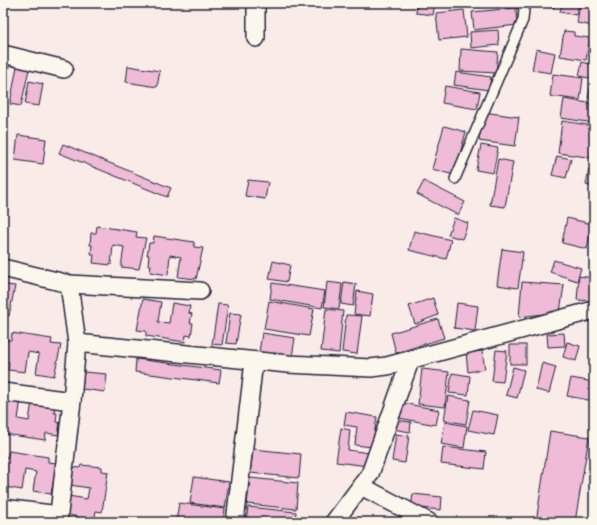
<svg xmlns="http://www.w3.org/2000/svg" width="597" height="525" viewBox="0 0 597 525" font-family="Pangolin,sans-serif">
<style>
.building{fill:#efbbd7;stroke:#22223b}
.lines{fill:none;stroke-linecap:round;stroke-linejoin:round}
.lane-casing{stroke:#22223b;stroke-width:12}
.street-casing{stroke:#22223b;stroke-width:20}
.lane{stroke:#fbf7ec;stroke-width:9}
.street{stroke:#fbf7ec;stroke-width:17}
</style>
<rect width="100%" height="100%" fill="#f9ebe8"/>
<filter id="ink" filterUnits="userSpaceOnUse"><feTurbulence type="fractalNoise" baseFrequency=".025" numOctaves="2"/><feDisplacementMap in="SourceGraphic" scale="8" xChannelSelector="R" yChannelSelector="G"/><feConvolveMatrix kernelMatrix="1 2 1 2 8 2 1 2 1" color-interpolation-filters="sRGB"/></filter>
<g filter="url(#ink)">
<g class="building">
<polygon points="417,3 435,3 433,15 416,13"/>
<polygon points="531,3 555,3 554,8"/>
<polygon points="562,3 579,3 576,15 560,12"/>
<polygon points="580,3 594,3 593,26 577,23"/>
<polygon points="516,8 517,25 474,30 472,12"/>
<polygon points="464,10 467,37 439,40 436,13"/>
<polygon points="498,30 499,45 471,48 470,32"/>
<polygon points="564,31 574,32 574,36 590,38 586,60 560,56"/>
<polygon points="461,49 498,52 496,73 460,71"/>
<polygon points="536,49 555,53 551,73 532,70"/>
<polygon points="3,61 10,62 3,99"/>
<polygon points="582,62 594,65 594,79 579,76"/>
<polygon points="17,66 29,69 21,106 10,104"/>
<polygon points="128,66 160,71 157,87 126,82"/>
<polygon points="456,72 491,77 489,90 454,85"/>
<polygon points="553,74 583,78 580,100 550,96"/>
<polygon points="29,81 43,84 39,106 25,104"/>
<polygon points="591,84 594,84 594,99 588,98"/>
<polygon points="445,86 480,92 477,109 442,103"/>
<polygon points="564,99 594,104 594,123 561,118"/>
<polygon points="483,112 519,117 515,146 479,141"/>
<polygon points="562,121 594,126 594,158 558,153"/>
<polygon points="444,126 466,132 454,175 432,169"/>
<polygon points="18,135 46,139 43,164 15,160"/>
<polygon points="63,144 171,188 167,197 59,153"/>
<polygon points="481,145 498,148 493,173 476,170"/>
<polygon points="557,156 571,159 566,178 552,175"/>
<polygon points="498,159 513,162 505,207 490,205"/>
<polygon points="589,169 594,169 594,187 586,185"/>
<polygon points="248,180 268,182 265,199 245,196"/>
<polygon points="424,181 465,202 458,215 417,194"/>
<polygon points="454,218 468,223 462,239 448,235"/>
<polygon points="567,218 592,224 587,249 562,243"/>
<polygon points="97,226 137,232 136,237 146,238 139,269 121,267 124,247 113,245 111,265 93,263 94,255 91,255 92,245 90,245 91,233 96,233"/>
<polygon points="414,231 451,240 446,259 409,250"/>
<polygon points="154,236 194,242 194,247 203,248 196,279 178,277 181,257 170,255 168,275 150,272 151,265 148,265 149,255 147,255 149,243 153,243"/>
<polygon points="502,249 523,252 518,288 497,285"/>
<polygon points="554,260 581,268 577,281 550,272"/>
<polygon points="273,261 290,265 287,282 269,279"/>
<polygon points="579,276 594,278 593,301 577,300"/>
<polygon points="3,278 6,279 6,285 15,286 9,316 3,315"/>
<polygon points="327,282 342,284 339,309 324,307"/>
<polygon points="344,282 356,284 353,306 341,304"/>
<polygon points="522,282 564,285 560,312 519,317"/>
<polygon points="272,283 325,291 322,308 270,299"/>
<polygon points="357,291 373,294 370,316 354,314"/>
<polygon points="433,298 438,315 415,324 409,306"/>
<polygon points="143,299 161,302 158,322 169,323 172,303 190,306 189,313 192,314 190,323 193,323 191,336 186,335 185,342 146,336 146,331 137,330"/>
<polygon points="269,301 314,309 309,336 264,329"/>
<polygon points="457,303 478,306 475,331 454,328"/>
<polygon points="218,304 228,305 222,345 212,344"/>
<polygon points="326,309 343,311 339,353 321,351"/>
<polygon points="230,313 241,314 236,344 226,343"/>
<polygon points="346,315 362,316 357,354 342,352"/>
<polygon points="438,319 444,338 396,353 391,333"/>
<polygon points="12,333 52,339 51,344 61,345 54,376 36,373 39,354 28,352 25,372 8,370 9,362 5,361 7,352 5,352 7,340 11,340"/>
<polygon points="262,333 295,338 292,357 259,352"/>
<polygon points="564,333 565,346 548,347 547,334"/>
<polygon points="567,342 580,346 576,361 563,357"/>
<rect x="510" y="345" width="16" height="19"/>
<polygon points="496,350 507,351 503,382 492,381"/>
<polygon points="482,351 485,369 468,372 466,353"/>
<polygon points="136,359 221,370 219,383 135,372"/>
<polygon points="542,363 556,367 549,393 536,390"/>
<polygon points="513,367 524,370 517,398 506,395"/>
<polygon points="422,369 449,372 445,407 418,404"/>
<polygon points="84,372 107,374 105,392 82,389"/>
<polygon points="452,373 470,376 468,395 449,393"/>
<polygon points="571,378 594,382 594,401 567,396"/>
<polygon points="448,396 470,400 466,424 444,420"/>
<polygon points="21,399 18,419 29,421 32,401 55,405 54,413 57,413 56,422 60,423 58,435 46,433 45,440 5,434 6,429 3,428 3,401"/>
<polygon points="402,403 439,410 436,425 399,418"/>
<polygon points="473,410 498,415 494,435 468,430"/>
<polygon points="346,412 377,417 372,447 355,445 357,427 344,425"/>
<polygon points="394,420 411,422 410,432 393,429"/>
<polygon points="445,422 467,426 464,448 441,444"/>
<polygon points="341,428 350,430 348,450 369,453 368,466 336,462"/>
<polygon points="550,431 589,437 575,522 536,522"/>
<polygon points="396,434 409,436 405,463 392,461"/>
<polygon points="443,447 486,452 484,469 441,464"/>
<polygon points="253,449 301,454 299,478 250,473"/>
<polygon points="9,451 48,457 48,462 57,463 51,494 33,491 36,472 25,470 22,490 5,487 3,457 7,458"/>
<polygon points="81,465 102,467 102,471 108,472 102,512 96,511 94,521 65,514 68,496 87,499 89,488 70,485 73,467 80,468"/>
<polygon points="194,477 229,482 225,508 190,503"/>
<polygon points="250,478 298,483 296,509 247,504"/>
<polygon points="413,494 442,497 441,510 411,507"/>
<polygon points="179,503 225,509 223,522 176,522"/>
<polygon points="248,507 296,512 295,522 246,522"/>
<polygon points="3,514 12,516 11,522 3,522"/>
</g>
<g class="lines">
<defs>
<polyline id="lane" points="455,179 523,20 524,9 521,3"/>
<g id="street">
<polyline points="256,38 256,3"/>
<polyline points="3,54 64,69"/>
<polyline points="3,268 69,284 77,343 288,364 371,368 387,366 594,310"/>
<polyline points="69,284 200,291"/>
<polyline points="3,392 72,401"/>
<polyline points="361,486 429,522"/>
<polyline points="3,508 59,515"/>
<polyline points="58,522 72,401 77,343"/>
<polyline points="235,522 254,361"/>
<polyline points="334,522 370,474 410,361"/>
</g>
</defs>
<use href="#lane" class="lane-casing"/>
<use href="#street" class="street-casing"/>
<use href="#lane" class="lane"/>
<use href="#street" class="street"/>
</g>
</g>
<rect width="597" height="525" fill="none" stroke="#fbf7ec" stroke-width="16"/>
<rect x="8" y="8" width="581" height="509" fill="none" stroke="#22223b" stroke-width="1.5" filter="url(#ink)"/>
</svg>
